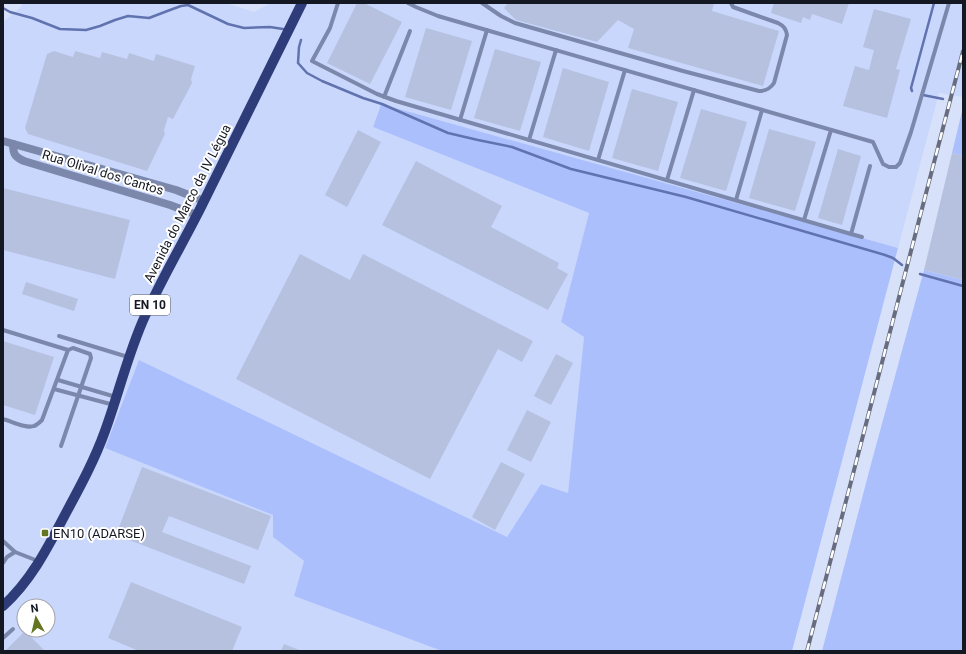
<svg xmlns="http://www.w3.org/2000/svg" width="966" height="654" viewBox="0 0 966 654" font-family="Roboto,sans-serif">
<style>
.built{fill:#c9d7fd;fill-rule:evenodd}
.green{fill:#abbffd}
.lines{fill:none;stroke-linecap:round;stroke-linejoin:round}
.stream{stroke:#6173af;stroke-width:2.5}
.building{fill:#b6c1e0}
.service{stroke:#7c88ab;stroke-width:4}
.minor{stroke:#7c88ab;stroke-width:8}
.primary{stroke:#2e3d79;stroke-width:10}
.rail-casing{stroke:#676d7e;stroke-width:4}
.rail{stroke:#fff;stroke-width:2.5;stroke-dasharray:8;stroke-linecap:butt}
.poi-dot{fill:#647522;stroke:#fff;stroke-width:1.5}
.labels{text-anchor:middle;stroke-width:4;stroke-linejoin:round;paint-order:stroke}
.shield{fill:#fff;stroke:#5a5d65;stroke-width:1}
.shield-label{font-size:12px;font-weight:bold;fill:#141823}
.street-label{font-size:13px;fill:#141823;stroke:#fff}
.poi-label{font-size:13px;fill:#141823;stroke:#fff;text-anchor:start}
</style>
<rect width="100%" height="100%" fill="#d8e1fa"/>
<path class="built" d="M 22,3 L 226,3 L 254,12 L 271,3 L 963,3 L 963,97 L 939,93 L 898,248 L 379,108 L 373,127 L 589,213 L 561,322 L 584,337 L 568,493 L 541,484 L 507,537 L 139,361 L 105,448 L 274,515 L 273,537 L 304,561 L 294,596 L 442,651 L 3,651 L 3,22 L 22,6 ZM 24,606 L 48,606 L 48,630 L 24,630 Z"/>
<g class="green">
<polygon points="381,104 898,248 792,651 442,651 294,596 304,561 273,537 273,515 105,448 139,360 507,537 541,484 568,493 584,337 561,322 589,213 373,127"/>
<polygon points="963,107 963,156 952,153"/>
<polygon points="924,270 963,280 963,651 822,651 871,464"/>
</g>
<g class="lines">
<g class="stream">
<polyline points="3,8 10,12 32,18 60,29 86,30 100,26 115,20 128,16 149,18 170,10 181,6 188,5 228,24 244,28 270,27 283,29"/>
<polyline points="301,40 299,47 298,63 307,73 322,81 363,98 382,104 448,133 478,140 512,147 571,169 686,197 885,255 893,258 902,265"/>
<polyline points="912,91 911,88 934,3"/>
<polyline points="923,95 943,99"/>
<polyline points="920,274 963,286"/>
</g>
</g>
<g class="building">
<polygon points="357,3 364,3 402,22 370,84 327,63"/>
<polygon points="508,3 714,3 712,11 779,31 763,86 628,48 634,29 618,20 597,42 516,20 504,8"/>
<polygon points="774,3 849,3 842,24 812,14 810,20 803,17 801,23 771,13"/>
<polygon points="874,9 911,19 896,69 900,70 887,118 843,106 855,66 869,70 874,50 863,47"/>
<polygon points="426,28 472,41 451,110 405,97"/>
<polygon points="495,49 541,62 520,131 474,118"/>
<polygon points="54,51 73,57 75,51 100,58 102,52 127,59 129,53 154,61 156,54 195,66 191,79 192,83 173,119 168,117 164,130 165,134 147,171 28,134 25,128 47,54"/>
<polygon points="563,68 609,82 589,151 543,137"/>
<polygon points="632,89 678,102 658,171 612,158"/>
<polygon points="701,109 747,122 726,191 680,178"/>
<polygon points="769,129 816,142 795,211 749,198"/>
<polygon points="358,130 381,142 347,207 325,195"/>
<polygon points="838,149 861,156 842,225 818,218"/>
<polygon points="952,153 963,156 963,280 924,270"/>
<polygon points="416,161 502,206 491,227 559,263 557,268 568,274 548,310 382,225"/>
<polygon points="3,188 130,220 115,279 3,250"/>
<polygon points="300,254 350,280 363,254 533,341 522,362 498,349 430,479 236,379"/>
<polygon points="26,282 78,299 74,311 22,294"/>
<polygon points="3,341 54,357 35,415 3,405"/>
<polygon points="556,354 573,363 551,405 534,396"/>
<polygon points="527,410 551,422 531,462 507,450"/>
<polygon points="501,462 525,474 495,530 472,517"/>
<polygon points="142,467 271,516 258,550 169,516 162,532 251,566 244,584 116,535"/>
<polygon points="131,582 242,627 232,651 139,651 108,638"/>
<polygon points="25,631 45,651 5,651"/>
<polygon points="284,644 302,651 281,651"/>
</g>
<g class="lines">
<g class="service">
<polyline points="338,3 330,28 312,61 377,94 396,101 851,234 870,166"/>
<polyline points="408,3 416,7 438,16 873,142 883,164 889,167 896,167 900,163 911,132 949,3"/>
<path d="M 482,3 L 501,16 L 515,23 L 683,71 L 759,91 C 766,91 770,89 774,83 L 787,35 C 786,29 784,26 778,23 L 733,7 L 731,3"/>
<polyline points="384,97 410,31"/>
<polyline points="460,120 487,30"/>
<polyline points="529,140 556,50"/>
<polyline points="598,160 625,70"/>
<polyline points="667,180 694,90"/>
<polyline points="736,200 762,110"/>
<polyline points="804,220 831,130"/>
<polyline points="851,234 862,237"/>
<polyline points="3,330 68,350"/>
<polyline points="59,336 128,357"/>
<polyline points="58,380 116,397"/>
<polyline points="54,389 114,405"/>
<path d="M 3,419 C 11,421 26,429 34,426 C 37,425 40,422 42,420 L 68,350 L 73,348 L 90,354 L 91,358 L 61,446"/>
<polyline points="3,541 15,552 38,561"/>
<polyline points="3,563 7,557 15,552"/>
<polyline points="3,638 13,629"/>
</g>
<g class="minor">
<polyline points="3,141 176,190 204,201"/>
<path d="M 13,144 C 13,154 15,157 24,161 L 170,205 L 197,215"/>
</g>
<path class="primary" d="M 3,606 C 32,580 49,545 67,511 C 81,485 95,459 105,431 C 119,393 128,353 145,316 C 162,278 183,243 201,207 C 235,139 268,71 302,3"/>
<defs>
<polyline id="rail" points="807,651 963,51"/>
</defs>
<use href="#rail" class="rail-casing"/>
<use href="#rail" class="rail"/>
</g>
<rect class="poi-dot" x="41" y="529" width="8" height="8" rx="2"/>
<g class="labels">
<rect class="shield" x="130" y="295" width="40" height="20" rx="3"/>
<g class="shield-label">
<text x="150" y="309">EN 10</text>
</g>
<g class="street-label">
<text transform="translate(103 172) rotate(17)" y="5">Rua Olival dos Cantos</text>
<text transform="translate(187 203) rotate(-63)" y="5">Avenida do Marco da IV Légua</text>
</g>
<g class="poi-label">
<text x="53" y="538">EN10 (ADARSE)</text>
</g>
</g>
<rect width="966" height="654" fill="none" stroke="#141823" stroke-width="8"/>
<g transform="translate(36 618) rotate(352)"><circle r="19" fill="#ffffff" stroke="#a1a3a7"/>
<path d="M0-3L7 15L0 10L-7 15Z" fill="#647522"/>
<text y="-6" font-size="11" font-weight="bold" text-anchor="middle" fill="#141823">N</text>
</g>
</svg>
